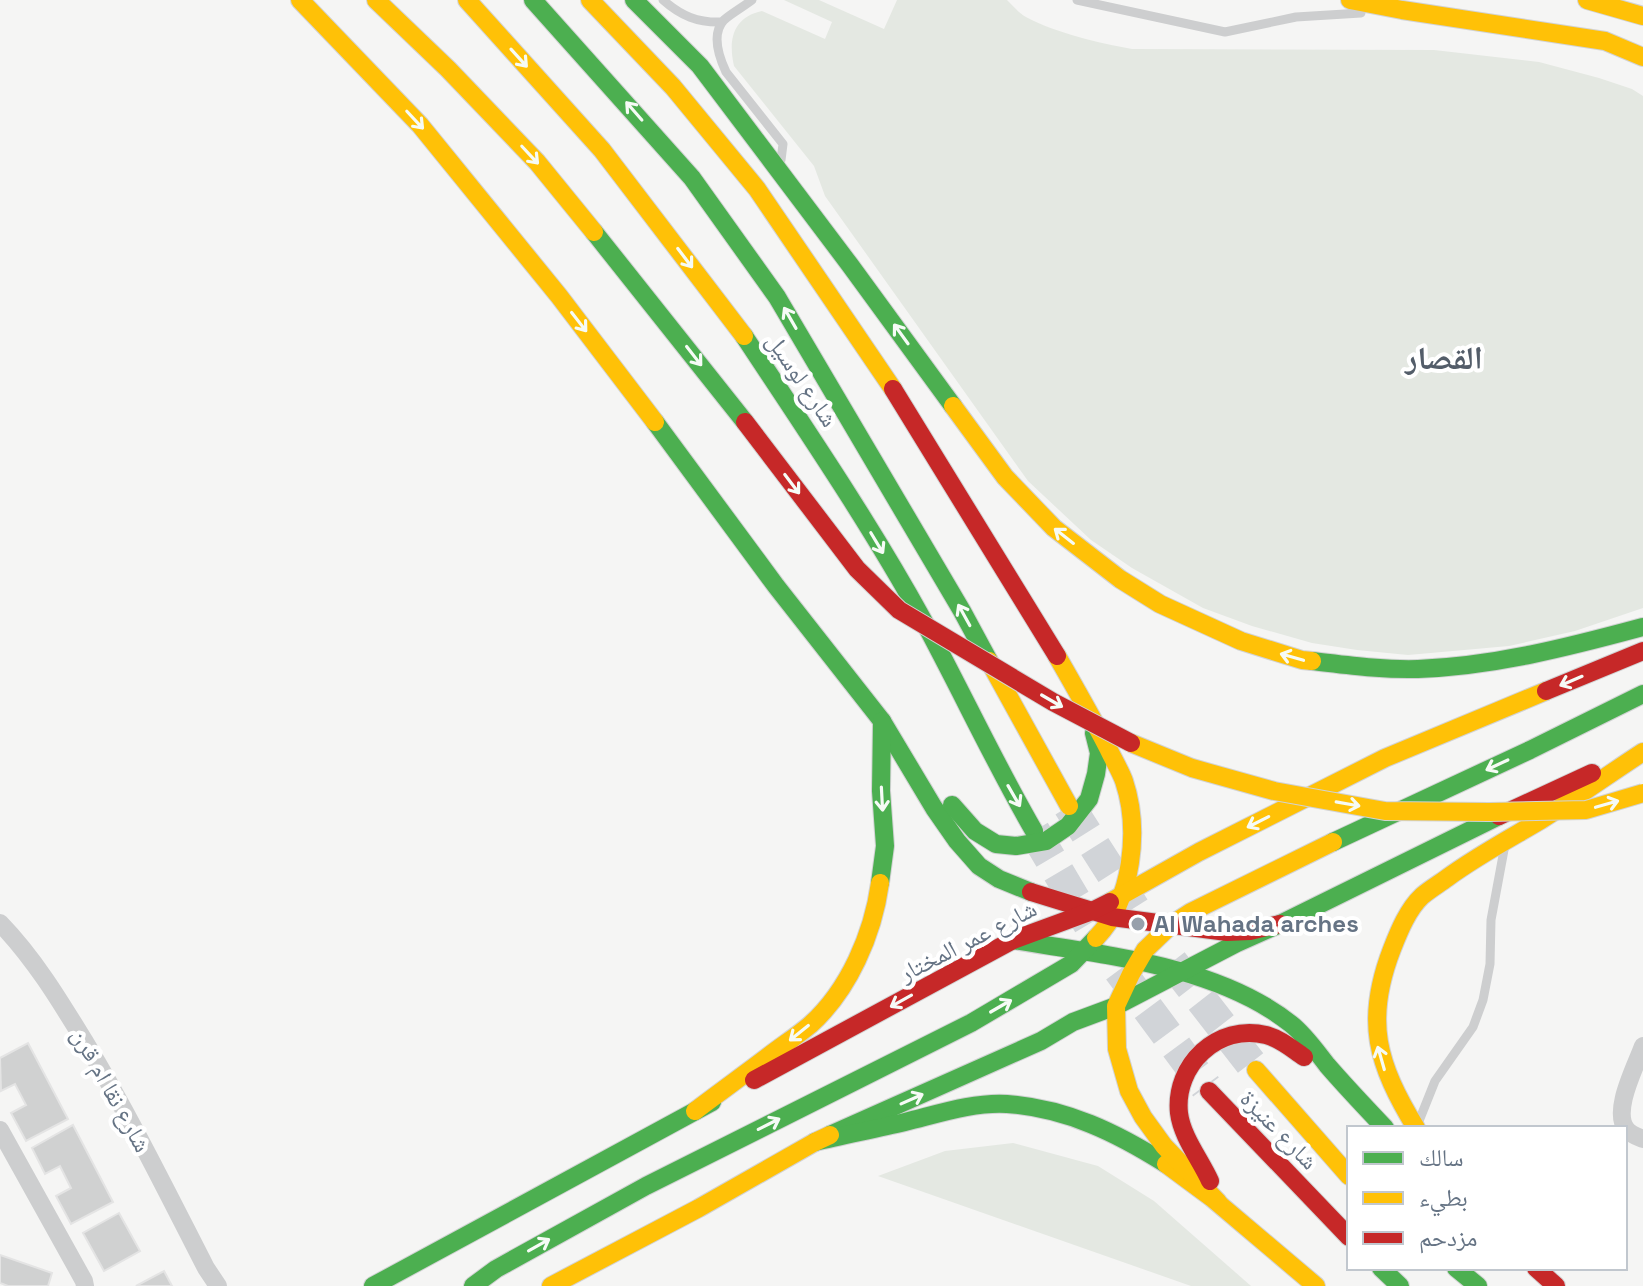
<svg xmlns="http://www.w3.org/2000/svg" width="1643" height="1286" viewBox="0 0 1643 1286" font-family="'Space Grotesk','Noto Naskh Arabic',sans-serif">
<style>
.green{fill:#e4e8e2}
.building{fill:#d0d1d1;stroke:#e4e4e4;stroke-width:2}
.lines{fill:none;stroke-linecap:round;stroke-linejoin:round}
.highway-tunnel{stroke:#d1d4d8;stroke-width:32;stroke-dasharray:32 16;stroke-linecap:butt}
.fast-casing{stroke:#d2d3d4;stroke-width:20}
.slow-casing{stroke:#d2d3d4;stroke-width:20}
.jam-casing{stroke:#d2d3d4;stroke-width:20}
.lane{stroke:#cdcecf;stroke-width:9}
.street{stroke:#cdcecf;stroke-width:18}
.fast{stroke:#4caf50;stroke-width:18}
.slow{stroke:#ffc107;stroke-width:18}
.jam{stroke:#c62828;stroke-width:18}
.slow-bridge-casing{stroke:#d2d3d3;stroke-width:20;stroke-linecap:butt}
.jam-bridge-casing{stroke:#d2d3d3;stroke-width:20;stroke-linecap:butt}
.slow-bridge{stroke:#ffc107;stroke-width:18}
.jam-bridge{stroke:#c62828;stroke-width:18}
.oneway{stroke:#f6fbf6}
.poi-dot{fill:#97a0ab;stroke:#fff;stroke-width:3}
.labels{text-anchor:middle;stroke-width:8;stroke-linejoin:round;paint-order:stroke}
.street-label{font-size:24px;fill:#657384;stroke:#fff}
.poi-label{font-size:24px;font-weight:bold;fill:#657384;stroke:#fff;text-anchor:start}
.district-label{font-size:32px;font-weight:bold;fill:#535d69;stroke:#fff}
</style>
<rect width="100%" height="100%" fill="#f5f5f4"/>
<g class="green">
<path d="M 784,0 L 819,0 L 884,29 L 897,0 L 1007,0 C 1013,6 1019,13 1026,17 C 1056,33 1099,43 1132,49 L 1434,50 L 1539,62 L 1599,78 L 1632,89 L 1643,96 L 1643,608 L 1575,631 L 1509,646 L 1408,655 L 1357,650 L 1312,643 L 1252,626 L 1203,608 L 1132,568 L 1091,540 L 1028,481 L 825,196 L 814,166 L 734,66 C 728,40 733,17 762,11 L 825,39 L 832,22 Z"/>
<polygon points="1013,1143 1098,1166 1154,1201 1251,1286 1191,1286 878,1176 945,1151"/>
</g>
<g class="building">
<polygon points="28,1043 68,1119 26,1141 11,1113 26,1105 15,1084 1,1091 0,1058"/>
<polygon points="73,1125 113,1202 71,1224 56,1196 71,1188 60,1166 45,1174 32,1148"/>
<polygon points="119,1213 140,1251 104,1271 83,1233"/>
<polygon points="0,1255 52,1273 48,1286 8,1286 0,1283"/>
<polygon points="164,1271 172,1286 136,1286"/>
</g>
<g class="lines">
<g class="highway-tunnel">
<polyline points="1069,806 1134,908"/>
<polyline points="1034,831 1089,924"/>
<polyline points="1172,962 1256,1070"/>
<polyline points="1119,970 1206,1087"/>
</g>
<defs>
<g id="fast">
<polyline points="533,0 692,178 777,297 962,611 989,661"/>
<polyline points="634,0 700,66 850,265 953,406"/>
<polyline points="594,232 745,422"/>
<path d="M 744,336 C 806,430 869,522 923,620 C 961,690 994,762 1034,831"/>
<polyline points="655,422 776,586 882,721 934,808 957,841 979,866 999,879 1031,892"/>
<path d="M 1312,661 C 1347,665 1382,670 1418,669 C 1495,666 1569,647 1643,627"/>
<polyline points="952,805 975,831 996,844 1016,846 1046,841 1068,826 1089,799 1096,774 1099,753 1094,733"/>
<polyline points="1333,842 1530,750 1643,694"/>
<polyline points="880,883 885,846 881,791 882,721"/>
<path d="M 1013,940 C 1103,955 1217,965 1291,1024 C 1305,1035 1316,1051 1327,1065 C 1346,1087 1365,1107 1385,1128"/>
<polyline points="830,1135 1041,1041 1073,1022 1116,1006 1237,943 1280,924 1499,816"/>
<path d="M 815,1142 C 845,1135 875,1129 905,1122 C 938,1114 973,1102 1007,1104 C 1066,1108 1117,1133 1166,1164"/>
<polyline points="1381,1268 1400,1286"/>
<polyline points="1456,1268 1478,1286"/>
<polyline points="373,1286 712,1102"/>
<polyline points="473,1286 496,1269 646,1186 971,1023 1071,964 1096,938"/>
</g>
<g id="slow">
<polyline points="300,0 420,125 559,296 655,422"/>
<polyline points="376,0 448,69 537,162 594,232"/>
<polyline points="467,0 602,150 744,336"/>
<polyline points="590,0 673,87 757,189 893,389"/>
<polyline points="1350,0 1402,10 1605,41 1643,57"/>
<polyline points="1587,0 1643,16"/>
<polyline points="953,406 1005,477 1054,528 1120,579 1160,604 1241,641 1302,660 1312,661"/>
<path d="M 1057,656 C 1074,686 1092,717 1108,748 C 1113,759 1120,770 1124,781 C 1140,829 1133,900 1096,938"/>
<polyline points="989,661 1069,806"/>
<polyline points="1110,902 1199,852 1385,758 1546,691"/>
<polyline points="1256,1070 1349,1176"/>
<path d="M 695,1111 C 720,1092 745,1074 770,1055 C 783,1045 797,1036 810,1025 C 849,990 873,934 880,883"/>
<path d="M 1416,1128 C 1377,1064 1364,1021 1392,949 C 1399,931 1408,909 1422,896 C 1430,889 1439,884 1447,878 C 1477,856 1509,839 1541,820 C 1576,798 1609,774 1643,752"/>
<polyline points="1166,1164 1212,1198 1316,1286"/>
<polyline points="1218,1202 1164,1146 1143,1117 1129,1091 1117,1049 1116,1006 1131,974 1145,950 1171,925 1191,912 1333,842"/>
<polyline points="551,1286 699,1208 815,1142 830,1135"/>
</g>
<g id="jam">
<polyline points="893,389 1057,656"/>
<polyline points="1546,691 1643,651"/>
<polyline points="1499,816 1592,773"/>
<polyline points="1031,892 1112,917 1227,932 1250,931 1280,924"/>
<polyline points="754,1080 1013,940 1092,911 1110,902"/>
<polyline points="1209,1091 1349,1237"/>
<path d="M 1210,1181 C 1200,1159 1182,1137 1179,1113 C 1174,1065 1218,1023 1266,1035 C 1281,1039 1292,1049 1304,1057"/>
<polyline points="1536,1268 1556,1286"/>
</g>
</defs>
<use href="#fast" class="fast-casing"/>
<use href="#slow" class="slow-casing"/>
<use href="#jam" class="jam-casing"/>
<g class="lane">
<path d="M 663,0 C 681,16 698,23 722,22"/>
<path d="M 752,0 C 743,7 732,13 724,20 C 711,34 719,57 726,72 L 783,144 L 781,160"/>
<polyline points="1077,0 1225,32 1296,17 1361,13"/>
<polyline points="1419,1121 1435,1081 1473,1027 1483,1000 1490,964 1491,920 1504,850"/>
</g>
<g class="street">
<path d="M 0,923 C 34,958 60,1001 85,1042 C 129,1115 167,1192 206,1268 L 218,1286"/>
<path d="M 1643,1046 C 1636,1066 1611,1112 1627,1130 C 1630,1134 1638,1137 1643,1139"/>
<polyline points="0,1130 84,1281 85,1286"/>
</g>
<use href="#fast" class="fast"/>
<use href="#slow" class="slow"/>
<use href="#jam" class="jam"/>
<defs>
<polyline id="slow-bridge" points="1131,743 1192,768 1274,791 1385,811 1489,812 1586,810 1643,793"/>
<polyline id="jam-bridge" points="745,422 857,569 899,610 1053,702 1131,743"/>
</defs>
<use href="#slow-bridge" class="slow-bridge-casing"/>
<use href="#jam-bridge" class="jam-bridge-casing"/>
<use href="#slow-bridge" class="slow-bridge"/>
<use href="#jam-bridge" class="jam-bridge"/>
</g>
<defs><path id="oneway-shaft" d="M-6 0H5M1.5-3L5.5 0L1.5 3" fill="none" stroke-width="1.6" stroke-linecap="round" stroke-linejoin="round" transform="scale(2)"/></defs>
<g class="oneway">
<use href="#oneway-shaft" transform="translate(519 58) rotate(48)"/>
<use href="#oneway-shaft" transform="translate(634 111) rotate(-131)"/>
<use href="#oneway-shaft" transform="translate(415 120) rotate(47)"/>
<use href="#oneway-shaft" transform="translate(530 155) rotate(47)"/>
<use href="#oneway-shaft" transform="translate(685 258) rotate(53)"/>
<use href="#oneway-shaft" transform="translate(790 318) rotate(-120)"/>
<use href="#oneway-shaft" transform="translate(579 322) rotate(52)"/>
<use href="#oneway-shaft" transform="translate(901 334) rotate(-126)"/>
<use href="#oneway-shaft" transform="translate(694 356) rotate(52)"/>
<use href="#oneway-shaft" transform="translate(792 484) rotate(53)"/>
<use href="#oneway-shaft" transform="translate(1064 536) rotate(-142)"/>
<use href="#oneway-shaft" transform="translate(877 543) rotate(59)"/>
<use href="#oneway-shaft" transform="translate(964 615) rotate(-119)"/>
<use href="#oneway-shaft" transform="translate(1292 657) rotate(-164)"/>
<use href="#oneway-shaft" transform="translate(1571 681) rotate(157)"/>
<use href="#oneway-shaft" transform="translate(1052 701) rotate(30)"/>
<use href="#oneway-shaft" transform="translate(1497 765) rotate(155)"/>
<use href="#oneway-shaft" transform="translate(1014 796) rotate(60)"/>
<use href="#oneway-shaft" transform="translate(882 799) rotate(87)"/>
<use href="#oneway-shaft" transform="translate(1348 804) rotate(10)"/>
<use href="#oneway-shaft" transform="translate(1607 804) rotate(-16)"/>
<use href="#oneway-shaft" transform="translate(1258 822) rotate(153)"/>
<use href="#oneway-shaft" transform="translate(901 1001) rotate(151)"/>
<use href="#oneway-shaft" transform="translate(1001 1006) rotate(-30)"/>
<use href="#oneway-shaft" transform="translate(799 1033) rotate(141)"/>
<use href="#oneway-shaft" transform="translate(1381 1058) rotate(-106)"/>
<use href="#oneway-shaft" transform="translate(912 1099) rotate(-24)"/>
<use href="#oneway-shaft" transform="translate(769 1124) rotate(-27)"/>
<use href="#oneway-shaft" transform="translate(539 1245) rotate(-29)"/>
</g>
<circle class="poi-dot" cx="1138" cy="924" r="8"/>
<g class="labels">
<g class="street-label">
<text transform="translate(802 380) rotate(56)" y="8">شارع لوسيل</text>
<text transform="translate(968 941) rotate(-27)" y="8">شارع عمر المختار</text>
<text transform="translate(111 1090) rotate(61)" y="8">شارع نقا ام قرن</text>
<text transform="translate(1279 1130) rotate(46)" y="8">شارع عنيزة</text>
</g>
<g class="poi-label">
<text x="1154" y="932">Al Wahada arches</text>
</g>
<g class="district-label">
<text x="1444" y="369">القصار</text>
</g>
</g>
<rect x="1347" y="1126" width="280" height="144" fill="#ffffff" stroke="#c1c7ce" stroke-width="2"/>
<rect x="1363" y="1152" width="40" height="12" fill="#4caf50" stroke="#c1c7ce" stroke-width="2"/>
<text x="1419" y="1166" font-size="24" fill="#657384">سالك</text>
<rect x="1363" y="1192" width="40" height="12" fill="#ffc107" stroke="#c1c7ce" stroke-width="2"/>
<text x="1419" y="1206" font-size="24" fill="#657384">بطيء</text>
<rect x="1363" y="1232" width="40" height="12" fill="#c62828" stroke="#c1c7ce" stroke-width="2"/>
<text x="1419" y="1246" font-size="24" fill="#657384">مزدحم</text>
</svg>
